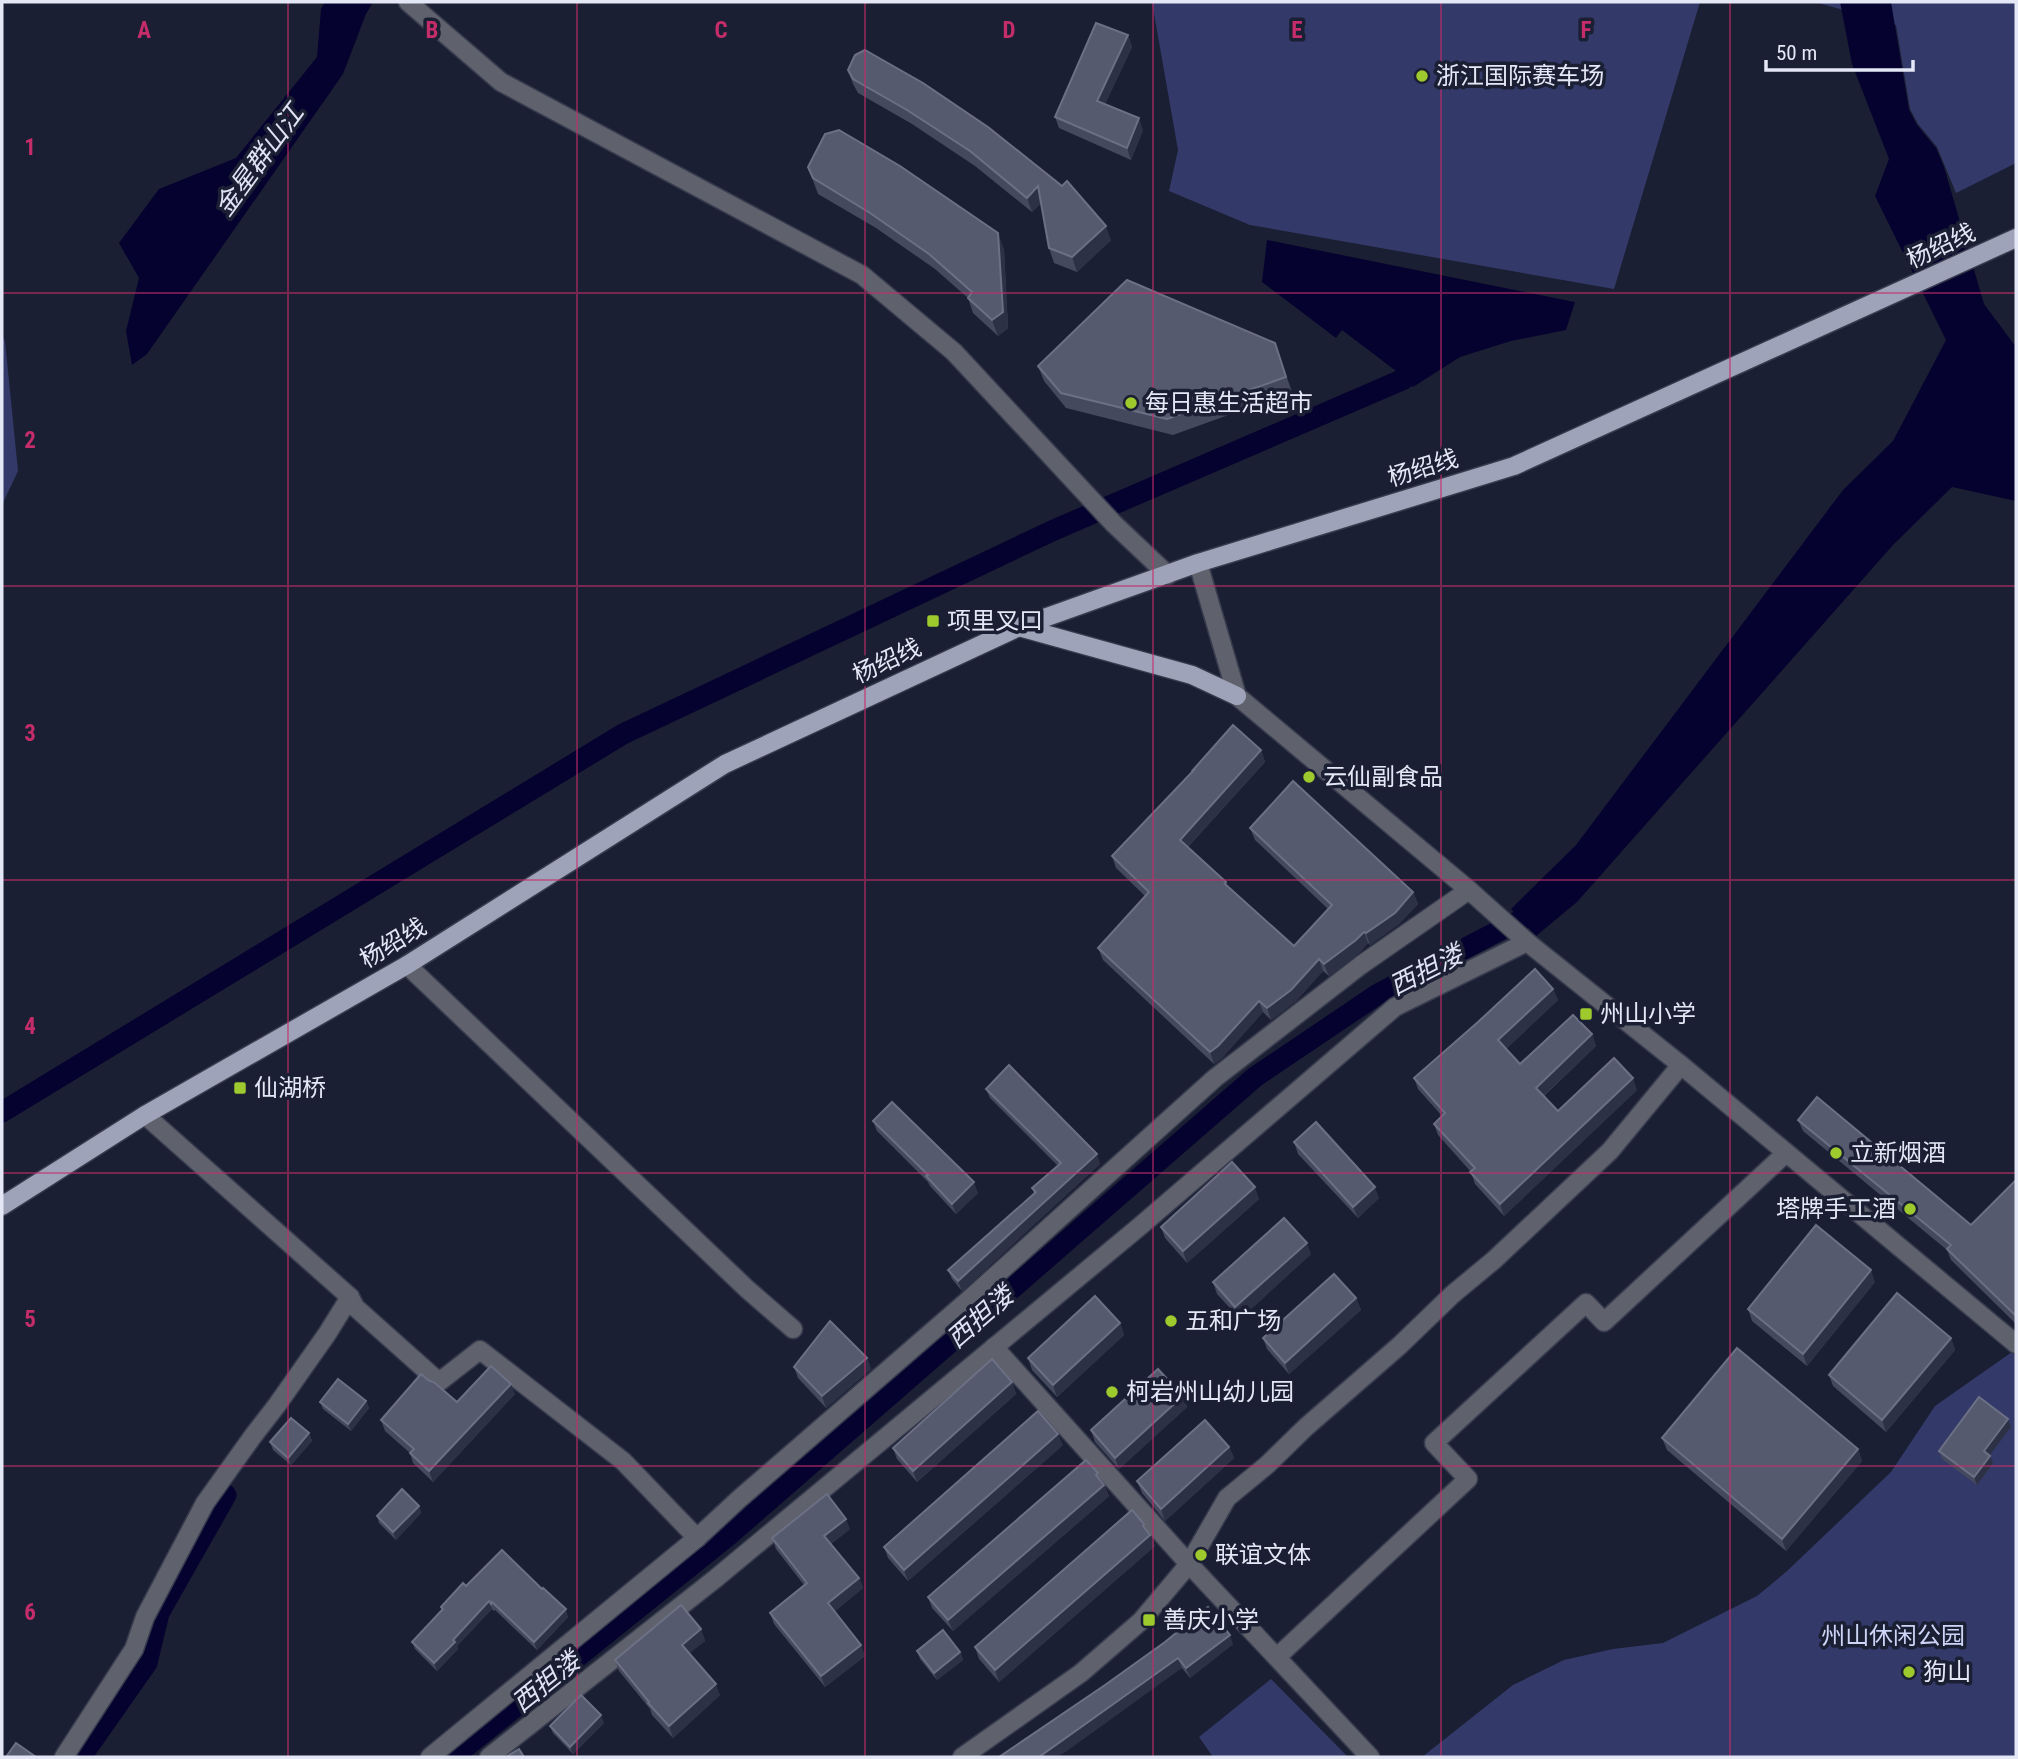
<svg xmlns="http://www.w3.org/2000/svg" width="2018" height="1759" viewBox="0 0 2018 1759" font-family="'Roboto Condensed','Noto Sans SC',sans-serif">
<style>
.green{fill:#333a69}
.water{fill:#06022f}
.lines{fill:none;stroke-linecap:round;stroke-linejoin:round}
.canal{stroke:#06022f;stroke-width:21}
.minor-casing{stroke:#373b4e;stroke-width:21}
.tertiary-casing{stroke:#373b4e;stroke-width:21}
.primary-casing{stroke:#373b4e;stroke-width:21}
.minor{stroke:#5f616c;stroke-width:18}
.tertiary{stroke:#5f616c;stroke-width:18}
.primary{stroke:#9ea3b9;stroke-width:18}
.wall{fill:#44495e}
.shaded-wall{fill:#2c3146}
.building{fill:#555a6f;stroke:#6c7084;stroke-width:2}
.grid{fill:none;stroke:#c52d6a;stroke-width:2;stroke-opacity:0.55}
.poi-dot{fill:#9eca2e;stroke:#1b1f33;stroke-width:2.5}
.labels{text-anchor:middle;stroke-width:7;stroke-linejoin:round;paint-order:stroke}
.poi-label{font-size:24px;fill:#e4e8f6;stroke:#1b1f33;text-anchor:start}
.street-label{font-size:24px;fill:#e4e8f6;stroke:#1b1f33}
.park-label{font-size:24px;fill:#cdd5f7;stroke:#1b1f33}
.water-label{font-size:26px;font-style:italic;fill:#dfe3f4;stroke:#1b1f33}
.grid-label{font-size:23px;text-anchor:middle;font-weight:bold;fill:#c52d6a;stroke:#1b1f33;stroke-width:7;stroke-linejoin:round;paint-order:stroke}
</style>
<rect width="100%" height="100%" fill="#1b1f33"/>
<g class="green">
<polygon points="1152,2 1700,2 1614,289 1250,225 1169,191 1178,150"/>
<polygon points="1815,2 2016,2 2016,163 1956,193 1937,147 1918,124 1910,109 1896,25"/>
<polygon points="2,336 5,341 18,471 2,505"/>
<polygon points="2012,1352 2016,1356 2016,1757 1422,1757 1513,1685 1564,1660 1613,1649 1663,1643 1757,1596 1786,1572 1891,1472 1935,1406"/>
<polygon points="1271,1679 1348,1757 1213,1757 1199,1737"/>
</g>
<g class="water">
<polygon points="325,2 373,2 366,14 343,74 147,354 132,365 126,331 139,278 119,243 159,189 236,158 317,57 321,9"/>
<polygon points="1840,2 1891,2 1909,110 1917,125 1936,148 1944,167 1984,304 2016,347 2016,501 1952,487 1893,545 1577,902 1536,936 1511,909 1576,845 1843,490 1893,441 1946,340 1875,196 1889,159 1852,64"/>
<polygon points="1267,240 1575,302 1566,330 1511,341 1460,357 1413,387 1396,371 1342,330 1336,338 1262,282"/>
</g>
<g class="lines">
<g class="canal">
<polyline points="2,1112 623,734 1054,530 1404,379"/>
<polyline points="81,1757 147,1663 159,1613 226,1495"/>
<polyline points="453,1757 729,1535 1255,1077 1378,994 1502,929 1532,915 1545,904"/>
</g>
<defs>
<g id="minor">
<polyline points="408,2 501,82 862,275 954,352 1114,524 1168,575"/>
<polyline points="407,965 747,1289 793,1329"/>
<polyline points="145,1115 350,1297 355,1307 439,1382 480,1350 623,1461 697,1538"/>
<polyline points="994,1347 1189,1564 1370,1757"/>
<polyline points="1277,1657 1468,1479 1434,1443 1586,1303 1604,1322 1786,1153"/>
<polyline points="64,1757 134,1649 145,1617 205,1503 253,1436 277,1405 327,1334 350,1297"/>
<polyline points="430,1757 697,1538 739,1499 965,1303 1215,1078 1361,965 1469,890"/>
<polyline points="489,1757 715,1579 1139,1227 1395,1007 1527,942"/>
<polyline points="962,1757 1081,1673 1141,1621 1189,1564 1227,1498 1267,1465 1306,1427 1399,1346 1453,1294 1494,1260 1610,1151 1681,1065"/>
</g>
<polyline id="tertiary" points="1198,563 1237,696 1469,890 1527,942 1681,1065 2016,1344"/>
<g id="primary">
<polyline points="1019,627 1192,675 1237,696"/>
<polyline points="2,1206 145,1115 407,965 725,764 1019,627 1198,563 1514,466 2016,238"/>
</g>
</defs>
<use href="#minor" class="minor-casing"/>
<use href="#tertiary" class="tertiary-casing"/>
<use href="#primary" class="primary-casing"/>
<use href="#minor" class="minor"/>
<use href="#tertiary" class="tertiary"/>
<use href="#primary" class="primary"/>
</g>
<g class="wall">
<polygon points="1128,35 1132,47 1105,104 1143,130 1131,160 1059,128 1055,117"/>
<polygon points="848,70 1111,240 1077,272 1054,263 1049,248 1041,203 1032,212 975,166 912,124 858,93 853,84"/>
<polygon points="808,167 1004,249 1008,328 998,336 973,313 968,298 935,269 876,228 818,194"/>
<polygon points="1275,343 1292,392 1173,435 1066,408 1044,381 1038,366"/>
<polygon points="1261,750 1265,762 1188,847 1226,882 1228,888 1294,946 1328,909 1255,840 1250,828 1413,892 1418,904 1399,924 1370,945 1368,943 1360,952 1329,976 1323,971 1296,1001 1271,1020 1263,1012 1222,1058 1214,1064 1103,960 1098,948 1145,896 1116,868 1112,856"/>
<polygon points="1553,989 1558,1000 1506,1049 1520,1064 1592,1034 1596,1046 1544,1096 1558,1111 1637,1090 1504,1216 1475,1184 1471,1172 1438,1135 1434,1124 1442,1116 1418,1089 1414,1078"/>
<polygon points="986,1089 1100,1164 962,1291 952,1279 948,1270 1034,1194 1032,1188 1058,1166 990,1098"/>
<polygon points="1798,1120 1971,1225 2016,1180 2016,1324 1951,1260 1947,1250 1803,1131"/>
<polygon points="873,1121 978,1193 956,1214 930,1186 928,1182 877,1131"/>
<polygon points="1294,1142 1379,1198 1358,1218 1298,1154"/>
<polygon points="1259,1199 1187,1263 1165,1238 1161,1227"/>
<polygon points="1311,1254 1240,1319 1217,1294 1213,1282"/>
<polygon points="1875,1282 1807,1366 1752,1321 1748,1309"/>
<polygon points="1356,1298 1361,1310 1289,1374 1267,1349 1263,1338"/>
<polygon points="1120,1323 1124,1335 1057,1397 1032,1370 1028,1358"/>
<polygon points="1951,1338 1955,1350 1886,1432 1833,1386 1829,1375"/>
<polygon points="867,1358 871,1369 826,1408 798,1378 794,1367"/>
<polygon points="428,1380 457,1402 515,1394 433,1482 413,1463 410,1453 385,1431 381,1420"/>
<polygon points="1012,1382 1016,1394 917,1482 897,1459 893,1448"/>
<polygon points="1183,1396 1187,1407 1119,1469 1095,1442 1091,1430"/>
<polygon points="366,1401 369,1408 351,1431 323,1409 320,1402"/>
<polygon points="2011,1427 1989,1455 1993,1463 1977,1485 1942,1459 1939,1451"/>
<polygon points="309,1433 312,1441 291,1465 273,1450 270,1442"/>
<polygon points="1662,1438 1858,1449 1862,1461 1786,1551 1667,1450"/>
<polygon points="1063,1445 908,1581 888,1558 884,1547"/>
<polygon points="1229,1447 1234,1458 1165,1521 1142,1493 1137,1481"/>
<polygon points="1101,1481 1104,1485 1109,1496 953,1631 932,1608 928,1597"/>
<polygon points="419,1506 421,1513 396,1540 379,1523 377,1516"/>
<polygon points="850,1529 831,1544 859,1578 863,1588 834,1612 865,1656 825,1687 774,1624 770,1613 804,1585 776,1549 772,1538"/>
<polygon points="1146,1530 1155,1546 999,1682 979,1659 975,1647"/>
<polygon points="466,1586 542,1589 568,1617 537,1650 495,1610 494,1611 492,1609 457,1646 458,1649 437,1671 415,1649 412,1642 442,1610 441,1607"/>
<polygon points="701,1629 705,1641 689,1653 720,1695 673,1738 652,1715 650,1709 619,1671 615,1660"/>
<polygon points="1165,1642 1233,1644 1190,1678 1182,1668 1105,1685"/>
<polygon points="917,1651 960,1652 963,1660 937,1680 920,1659"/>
<polygon points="604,1723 573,1754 553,1733 550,1726"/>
</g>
<g class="shaded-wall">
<polygon points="1128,35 1132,47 1101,112 1097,101"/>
<polygon points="1139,118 1143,130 1131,160 1127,148"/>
<polygon points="1038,186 1043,201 1032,212 1027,198"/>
<polygon points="1106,226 1111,240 1077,272 1072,257"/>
<polygon points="998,233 1004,249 1008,328 998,336 992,320"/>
<polygon points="1261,750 1265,762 1184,851 1180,840"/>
<polygon points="1413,892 1418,904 1399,924 1370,945 1366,933"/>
<polygon points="1364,932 1368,943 1360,952 1329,976 1324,964"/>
<polygon points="1319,959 1323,971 1296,1001 1271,1020 1267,1008"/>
<polygon points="1553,989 1558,1000 1503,1052 1498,1040"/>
<polygon points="1259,1001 1263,1012 1222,1058 1214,1064 1210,1052"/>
<polygon points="1592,1034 1596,1046 1540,1099 1536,1088"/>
<polygon points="1633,1078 1637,1090 1504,1216 1500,1204"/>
<polygon points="1097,1154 1100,1164 962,1291 958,1281"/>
<polygon points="974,1182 978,1193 956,1214 952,1204"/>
<polygon points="1255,1187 1259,1199 1187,1263 1183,1251"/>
<polygon points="1375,1187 1379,1198 1358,1218 1353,1207"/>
<polygon points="1307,1243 1311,1254 1240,1319 1235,1307"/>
<polygon points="1871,1270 1875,1282 1807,1366 1803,1354"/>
<polygon points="1356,1298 1361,1310 1289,1374 1285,1363"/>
<polygon points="1120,1323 1124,1335 1057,1397 1053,1385"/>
<polygon points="1951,1338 1955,1350 1886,1432 1882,1420"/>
<polygon points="867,1358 871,1369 826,1408 822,1396"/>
<polygon points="1012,1382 1016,1394 917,1482 913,1471"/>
<polygon points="511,1384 515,1394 433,1482 429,1471"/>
<polygon points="1183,1396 1187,1407 1119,1469 1115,1458"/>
<polygon points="366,1401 369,1408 351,1431 348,1424"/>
<polygon points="2008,1419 2011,1427 1987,1459 1984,1451"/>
<polygon points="309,1433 312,1441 291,1465 288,1458"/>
<polygon points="1058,1434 1063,1445 908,1581 904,1570"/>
<polygon points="1229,1447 1234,1458 1165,1521 1161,1509"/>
<polygon points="1858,1449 1862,1461 1786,1551 1782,1539"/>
<polygon points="1990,1456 1993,1463 1977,1485 1974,1477"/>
<polygon points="1104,1485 1109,1496 953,1631 948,1620"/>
<polygon points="419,1506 421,1513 396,1540 393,1532"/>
<polygon points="846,1519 850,1529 828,1546 824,1536"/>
<polygon points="1150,1535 1155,1546 999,1682 995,1670"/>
<polygon points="859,1578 863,1588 832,1614 828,1603"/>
<polygon points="489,1601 492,1609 457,1646 458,1649 437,1671 434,1663 453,1640"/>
<polygon points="566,1609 568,1617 537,1650 534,1642"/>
<polygon points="701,1629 705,1641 686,1656 682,1645"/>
<polygon points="1230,1635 1233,1644 1190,1678 1186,1668"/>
<polygon points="861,1645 865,1656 825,1687 821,1676"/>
<polygon points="960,1652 963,1660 937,1680 934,1673"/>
<polygon points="1178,1658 1182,1668 1067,1751 1057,1757 1039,1757"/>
<polygon points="716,1684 720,1695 673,1738 669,1726"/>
<polygon points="601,1715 604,1723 573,1754 570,1747"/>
</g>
<g class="building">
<polygon points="1096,23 1128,35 1097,101 1139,118 1127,148 1055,117"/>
<polygon points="865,50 923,83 988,127 1062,186 1067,181 1106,226 1072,257 1049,248 1038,186 1027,198 970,151 907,110 853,79 848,70 855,55"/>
<polygon points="839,130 900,166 998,233 1003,312 992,320 968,298 972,292 929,254 870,213 813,178 808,167 825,134"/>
<polygon points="1127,280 1275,343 1286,377 1167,419 1061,393 1038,366"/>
<polygon points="1233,725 1261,750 1180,840 1226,882 1225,884 1294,946 1332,905 1250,828 1293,781 1413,892 1395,913 1366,933 1364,932 1356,940 1324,964 1319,959 1291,990 1267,1008 1259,1001 1218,1046 1210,1052 1098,948 1149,892 1112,856 1194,770 1193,770"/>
<polygon points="1535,969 1553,989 1498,1040 1520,1064 1573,1015 1592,1034 1536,1088 1558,1111 1614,1058 1633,1078 1500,1204 1470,1172 1475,1168 1434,1124 1445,1113 1414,1078 1478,1022"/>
<polygon points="1009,1065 1097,1154 958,1281 948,1270 1036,1192 1032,1188 1061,1163 986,1089"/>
<polygon points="1817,1097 1971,1225 2016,1180 2016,1316 1947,1249 1951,1245 1798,1120"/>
<polygon points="892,1102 974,1182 952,1204 926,1176 928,1175 873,1121"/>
<polygon points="1316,1122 1375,1187 1353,1207 1294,1142"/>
<polygon points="1232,1162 1255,1187 1183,1251 1161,1227"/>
<polygon points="1284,1218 1307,1243 1235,1307 1213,1282"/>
<polygon points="1816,1225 1871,1270 1803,1354 1748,1309"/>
<polygon points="1334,1274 1356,1298 1285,1363 1263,1338"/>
<polygon points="1897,1293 1951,1338 1882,1420 1829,1375"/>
<polygon points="1095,1296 1120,1323 1053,1385 1028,1358"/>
<polygon points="830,1321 867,1358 822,1396 794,1367"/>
<polygon points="1737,1348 1858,1449 1782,1539 1662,1438"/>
<polygon points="992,1359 1012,1382 913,1471 893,1448"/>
<polygon points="491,1366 511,1384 429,1471 410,1453 414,1449 381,1420 421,1374 428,1380 435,1383 457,1402"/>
<polygon points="1158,1369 1183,1396 1115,1458 1091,1430"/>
<polygon points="338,1379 366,1401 348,1424 320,1402"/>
<polygon points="1979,1397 2008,1419 1984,1451 1990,1456 1974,1477 1939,1451"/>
<polygon points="1038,1411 1058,1434 904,1570 884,1547"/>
<polygon points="291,1418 309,1433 288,1458 270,1442"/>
<polygon points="1205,1420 1229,1447 1161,1509 1137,1481"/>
<polygon points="1086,1460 1098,1473 1096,1475 1104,1485 948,1620 928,1597"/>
<polygon points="402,1489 419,1506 393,1532 377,1516"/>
<polygon points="827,1494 846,1519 824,1536 859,1578 828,1603 861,1645 821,1676 770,1613 807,1583 772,1538"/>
<polygon points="1132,1510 1144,1524 1143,1526 1150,1535 995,1670 975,1647"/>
<polygon points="502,1550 542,1589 543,1588 566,1609 534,1642 492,1602 491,1604 489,1601 453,1640 455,1642 434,1663 412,1642 443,1609 441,1607 463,1583 466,1586"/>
<polygon points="681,1605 701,1629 682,1645 716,1684 669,1726 648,1703 649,1702 615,1660"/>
<polygon points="1208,1607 1230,1635 1186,1668 1178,1658 1039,1757 999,1757 1105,1685 1165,1642"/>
<polygon points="943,1630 960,1652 934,1673 917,1651"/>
<polygon points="581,1695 601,1715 570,1747 550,1726"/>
<polygon points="16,1743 36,1757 6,1757"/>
<polygon points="519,1749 524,1757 506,1757"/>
</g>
<path class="grid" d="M 288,2 L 288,1757M 577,2 L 577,1757M 865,2 L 865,1757M 1153,2 L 1153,1757M 1441,2 L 1441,1757M 1730,2 L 1730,1757M 2,293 L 2016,293M 2,586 L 2016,586M 2,880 L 2016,880M 2,1173 L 2016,1173M 2,1466 L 2016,1466"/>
<g class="poi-dot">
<circle cx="1422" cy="76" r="7"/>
<circle cx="1131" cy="403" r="7"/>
<rect x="926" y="614" width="14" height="14" rx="3.5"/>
<circle cx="1309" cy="777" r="7"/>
<rect x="1579" y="1007" width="14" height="14" rx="3.5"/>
<rect x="233" y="1081" width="14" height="14" rx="3.5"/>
<circle cx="1836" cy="1153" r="7"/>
<circle cx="1910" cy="1209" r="7"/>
<circle cx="1171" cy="1321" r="7"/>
<circle cx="1112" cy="1392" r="7"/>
<circle cx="1201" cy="1555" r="7"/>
<rect x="1142" y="1613" width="14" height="14" rx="3.5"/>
<circle cx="1909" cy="1672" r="7"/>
</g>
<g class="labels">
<g class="poi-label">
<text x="1436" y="84">浙江国际赛车场</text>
<text x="1145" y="411">每日惠生活超市</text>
<text x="947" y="629">项里叉口</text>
<text x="1323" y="785">云仙副食品</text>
<text x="1600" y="1022">州山小学</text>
<text x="254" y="1096">仙湖桥</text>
<text x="1850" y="1161">立新烟酒</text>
<text x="1896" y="1217" text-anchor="end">塔牌手工酒</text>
<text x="1185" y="1329">五和广场</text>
<text x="1126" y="1400">柯岩州山幼儿园</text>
<text x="1215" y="1563">联谊文体</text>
<text x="1163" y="1628">善庆小学</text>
<text x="1923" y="1680">狗山</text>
</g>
<g class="street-label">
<text transform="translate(1941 246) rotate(-25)" y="8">杨绍线</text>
<text transform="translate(1423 468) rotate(-17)" y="8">杨绍线</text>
<text transform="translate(887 661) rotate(-25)" y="8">杨绍线</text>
<text transform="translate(393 943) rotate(-31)" y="8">杨绍线</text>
</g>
<g class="park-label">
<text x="1893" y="1644">州山休闲公园</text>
</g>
<g class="water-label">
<text transform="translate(259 160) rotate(-54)" y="9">金星群山江</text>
<text transform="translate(1426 970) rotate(-27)" y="9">西担溇</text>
<text transform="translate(980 1317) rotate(-41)" y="9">西担溇</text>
<text transform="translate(546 1682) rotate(-39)" y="9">西担溇</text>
</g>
</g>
<g class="grid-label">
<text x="144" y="38">A</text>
<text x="432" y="38">B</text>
<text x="721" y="38">C</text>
<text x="1009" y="38">D</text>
<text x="1297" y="38">E</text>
<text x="1586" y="38">F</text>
<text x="30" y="155">1</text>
<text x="30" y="448">2</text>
<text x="30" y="741">3</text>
<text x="30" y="1034">4</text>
<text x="30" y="1327">5</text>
<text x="30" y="1620">6</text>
</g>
<rect width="2018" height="1759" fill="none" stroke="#e4e8f6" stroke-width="7"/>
<path d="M1766 60v10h147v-10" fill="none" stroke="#e4e8f6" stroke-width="3.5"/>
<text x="1776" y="60" font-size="21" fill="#e4e8f6" stroke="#1b1f33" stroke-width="5" paint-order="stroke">50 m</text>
</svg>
